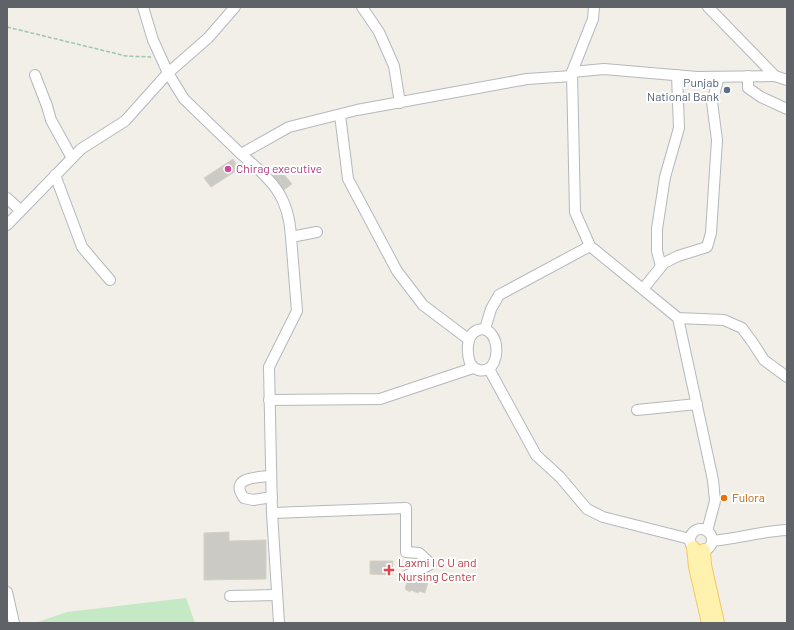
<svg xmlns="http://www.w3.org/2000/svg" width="794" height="630" viewBox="0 0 794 630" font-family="Barlow,sans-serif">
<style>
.green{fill:#c5e8c5}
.building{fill:#cccac5;stroke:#d6d1c6}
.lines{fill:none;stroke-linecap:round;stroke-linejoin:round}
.minor-casing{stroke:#b5b8bc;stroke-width:12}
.major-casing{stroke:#f2c960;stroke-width:14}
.path{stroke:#9cc7a9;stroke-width:1.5;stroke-dasharray:4 2;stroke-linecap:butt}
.minor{stroke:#fff;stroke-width:10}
.major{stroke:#fff2af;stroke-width:12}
.service-dot{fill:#5c6f8a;stroke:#fff;stroke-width:1.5}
.hotel-dot{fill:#d1479c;stroke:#fff;stroke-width:1.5}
.food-dot{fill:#e8710a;stroke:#fff;stroke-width:1.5}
.health-dot{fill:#e0444e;stroke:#fff;stroke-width:1.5}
.labels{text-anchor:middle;stroke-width:4;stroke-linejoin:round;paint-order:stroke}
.service-label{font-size:12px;fill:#4e5e75;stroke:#fff;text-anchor:end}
.hotel-label{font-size:12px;fill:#b23c85;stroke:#fff;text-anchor:start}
.food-label{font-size:12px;fill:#c56008;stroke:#fff;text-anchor:start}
.health-label{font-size:12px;fill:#be3a42;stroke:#fff;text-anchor:start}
</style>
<rect width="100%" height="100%" fill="#f1efe8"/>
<polygon class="green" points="186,598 195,623 35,623 67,612"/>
<g class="building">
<polygon points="233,159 239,169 211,187 204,178"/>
<polygon points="280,170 292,184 281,192 270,178"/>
<polygon points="229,532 229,541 266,540 266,579 204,580 204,533"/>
<polygon points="370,561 393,561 392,575 370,574"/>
<polygon points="413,576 417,577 416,579 428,582 425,593 419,591 418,593 411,590 410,592 405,589 408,578 412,579"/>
</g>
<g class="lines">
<defs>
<g id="minor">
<polyline points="235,7 208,38 168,73 184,99 241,154 289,127 357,110 527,79 572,76"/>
<polyline points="362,7 379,32 394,66 400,103"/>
<polyline points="594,7 593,19 572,72 575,212 590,246 678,318 724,320 742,328 753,343 764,360 787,377"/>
<polyline points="572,72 604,69 697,77 775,76 708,7"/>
<polyline points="35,75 47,106 51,120 72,158"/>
<polyline points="748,76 748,88 761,97 787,109"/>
<polyline points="775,76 787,80"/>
<polyline points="340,115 348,179 397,271 423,305 468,339"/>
<path d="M 241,154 C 272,180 289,196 291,237"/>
<polyline points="55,175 82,247 110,280"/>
<polyline points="7,198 20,210"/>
<polyline points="7,225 81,149 125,121 168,73 153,40 143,7"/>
<polyline points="661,266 657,251 657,229 665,177 679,128 677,75"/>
<polyline points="643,289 664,263 678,256 707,247 711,233 717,140 712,102 719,77"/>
<polyline points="678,318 713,480 715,501 707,531"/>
<path d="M 483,329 C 498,332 500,356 491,367 C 483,373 475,371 470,363 C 466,350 466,330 483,329 Z"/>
<polyline points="485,329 491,309 499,295 590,246"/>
<polyline points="489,369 536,455 560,477 587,509 603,517 690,539"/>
<polyline points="269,400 380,399 473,368"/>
<polyline points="637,410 697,404"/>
<path d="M 271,476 C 259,477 228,477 244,498 L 253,500 L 272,497"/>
<polyline points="272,513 406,508 406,552 419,553 431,564 406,576"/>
<circle cx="701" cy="540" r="11"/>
<path d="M 712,541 C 737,539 762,531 787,530"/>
<polyline points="7,592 14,623"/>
<polyline points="230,596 276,595"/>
<polyline points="279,623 272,513 269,367 297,311 291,237 317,232"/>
</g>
<g id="major">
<polyline points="693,547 695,567 708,623"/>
<polyline points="704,550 705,565 718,623"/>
</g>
</defs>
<use href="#minor" class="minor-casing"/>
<use href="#major" class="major-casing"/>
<polyline class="path" points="7,27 126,56 151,57"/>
<use href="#minor" class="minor"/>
<use href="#major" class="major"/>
</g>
<circle class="service-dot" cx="727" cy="90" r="4"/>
<circle class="hotel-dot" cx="228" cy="169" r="4"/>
<circle class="food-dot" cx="724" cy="498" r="4"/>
<path class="health-dot" d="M387 564h4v4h4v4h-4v4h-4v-4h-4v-4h4z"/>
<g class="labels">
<g class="service-label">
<text x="719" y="87">Punjab<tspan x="719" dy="14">National Bank</tspan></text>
</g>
<g class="hotel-label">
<text x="236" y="173">Chirag executive</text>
</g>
<g class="food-label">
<text x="732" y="502">Fulora</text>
</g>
<g class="health-label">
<text x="398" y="567">Laxmi I C U and<tspan x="398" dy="14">Nursing Center</tspan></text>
</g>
</g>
<rect width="794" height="630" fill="none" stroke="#5f6368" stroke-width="16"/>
</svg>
